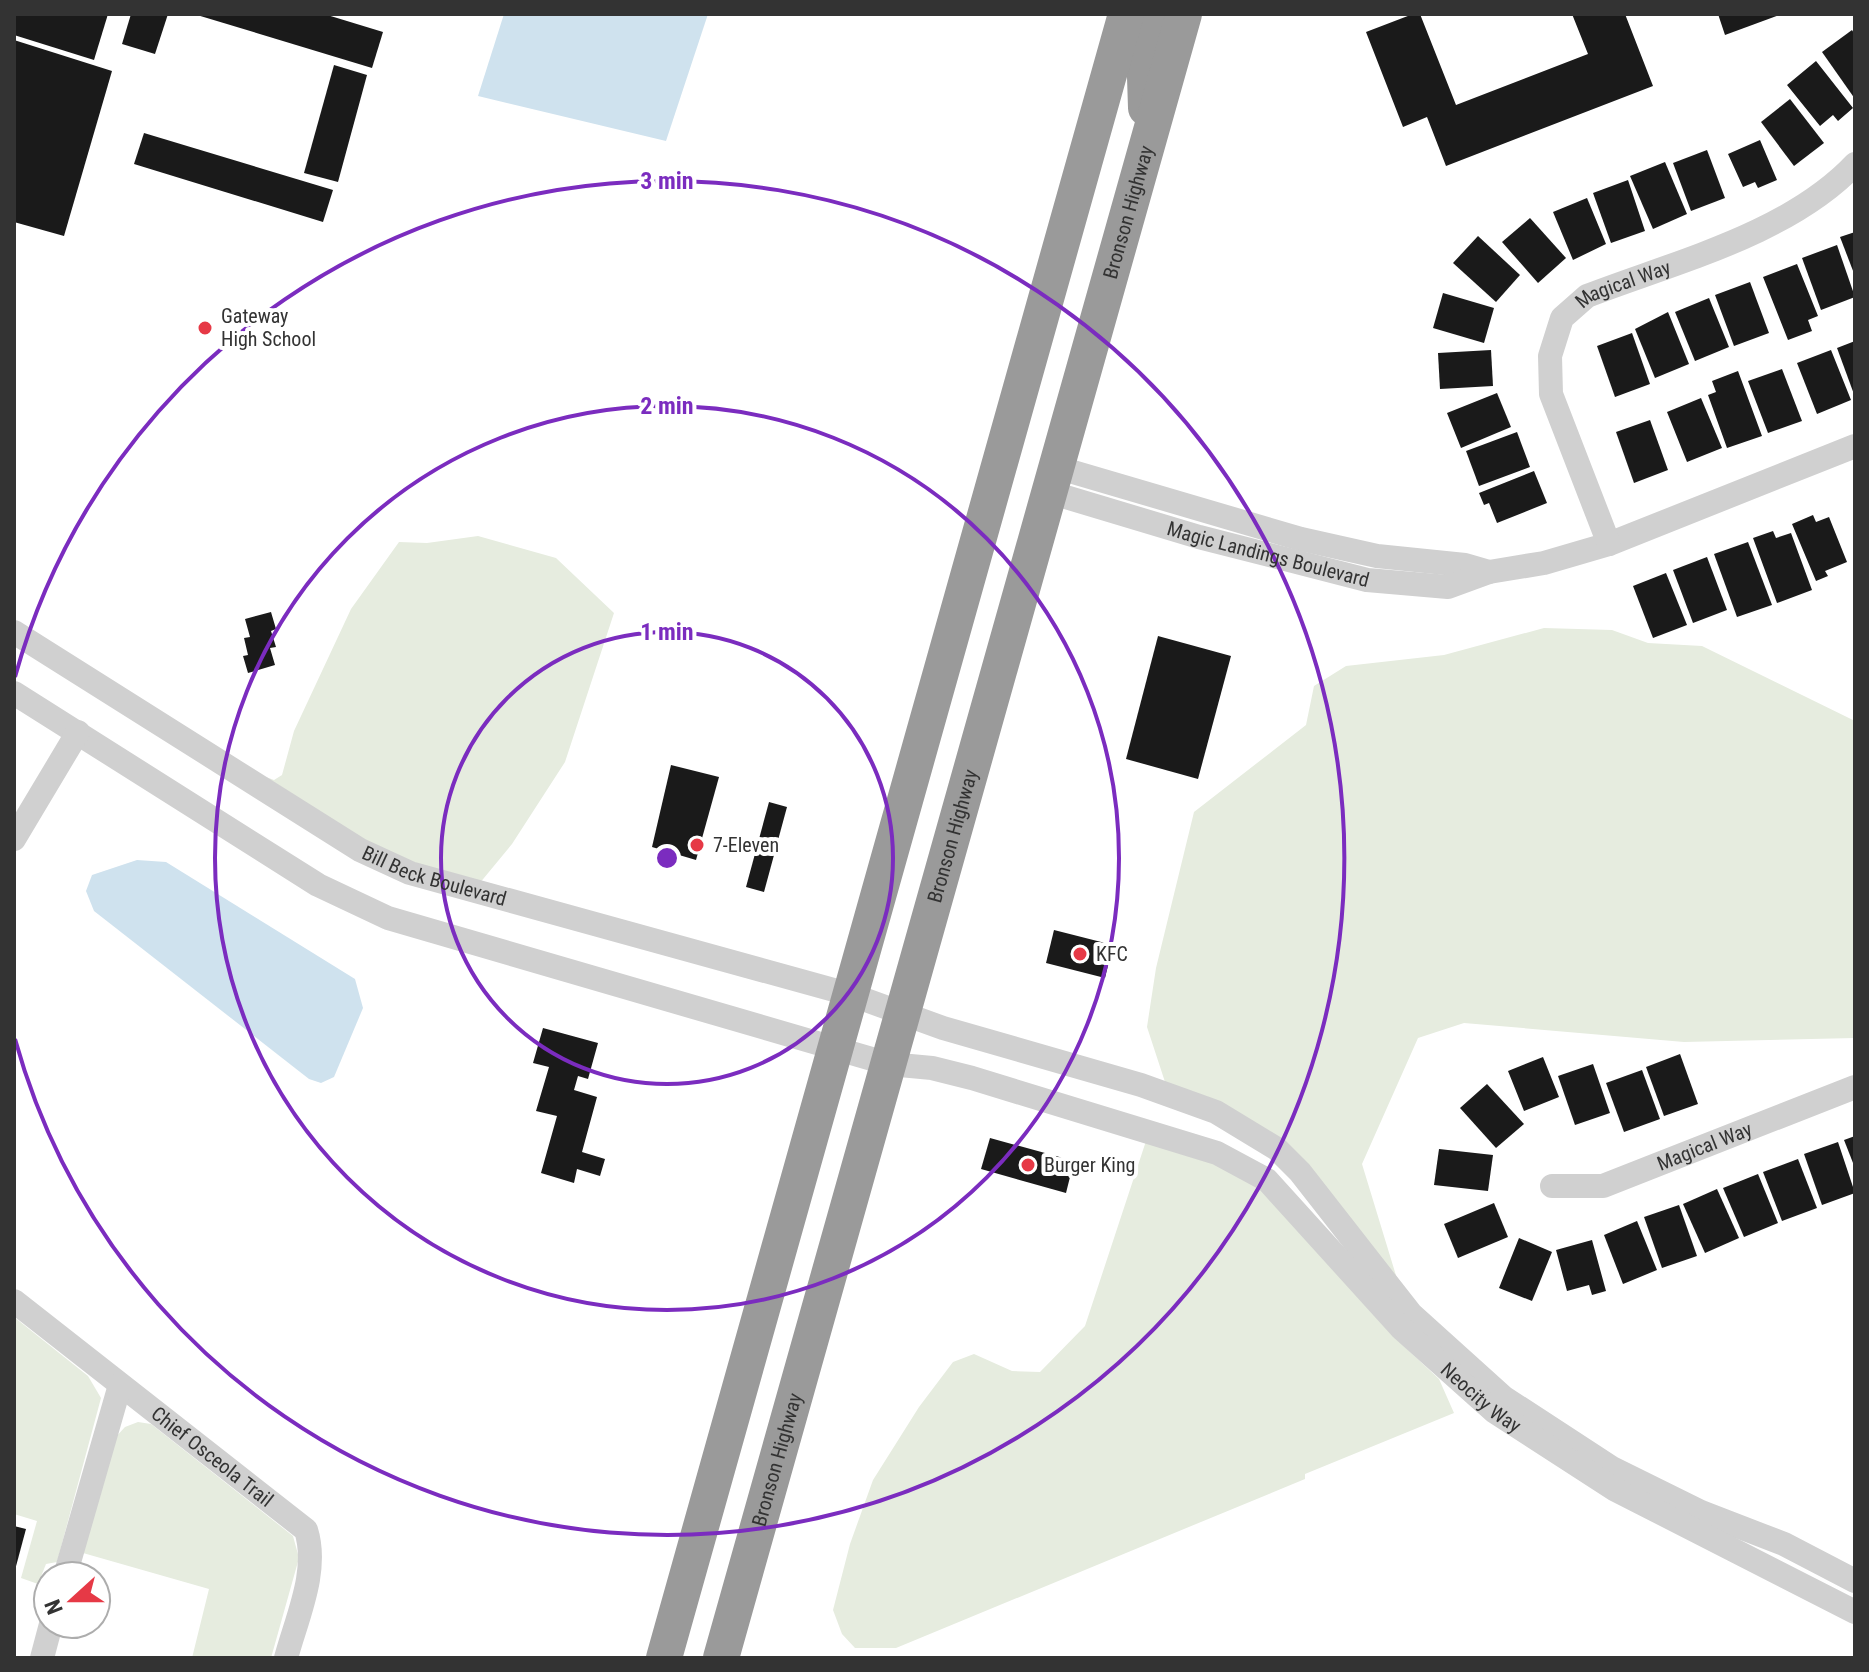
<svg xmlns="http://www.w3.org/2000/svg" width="1869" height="1672" viewBox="0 0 1869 1672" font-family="'Roboto Condensed',sans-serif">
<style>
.green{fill:#e6ecdf}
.water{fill:#cfe2ee}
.building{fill:#1a1a1a}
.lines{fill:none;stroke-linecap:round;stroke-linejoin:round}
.minor{stroke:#d0d0d0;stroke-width:24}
.highway{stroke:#9a9a9a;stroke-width:36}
.ring{fill:none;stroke:#7b2cbf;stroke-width:4}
.poi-dot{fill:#e63946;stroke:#fff;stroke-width:3}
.labels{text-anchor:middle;stroke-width:8;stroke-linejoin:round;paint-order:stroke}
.street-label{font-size:20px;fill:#333;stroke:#fff}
.poi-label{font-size:20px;fill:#333;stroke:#fff;text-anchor:start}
.centre{fill:#7b2cbf;stroke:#fff;stroke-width:4}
.ring-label{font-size:24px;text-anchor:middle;font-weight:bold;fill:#7b2cbf;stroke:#fff;stroke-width:8;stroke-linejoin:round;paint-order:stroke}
</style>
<rect width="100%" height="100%" fill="#fff"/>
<g class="green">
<polygon points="478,536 556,558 614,613 565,762 512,844 479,884 414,863 366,841 266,777 274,780 282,775 294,731 351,609 399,542 427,543"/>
<polygon points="1544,628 1612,630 1648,643 1702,646 1855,721 1855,1038 1684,1042 1464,1023 1418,1038 1362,1164 1398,1282 1309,1165 1165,1082 1147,1027 1156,968 1194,812 1306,725 1314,686 1346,666 1444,655"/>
<polygon points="1146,1141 1212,1162 1260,1188 1392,1335 1439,1379 1454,1413 1305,1474 1305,1479 896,1648 855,1648 842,1634 833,1610 850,1544 873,1480 919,1407 953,1362 974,1354 1012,1371 1040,1372 1085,1326"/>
<polygon points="14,1317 88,1376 101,1398 57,1562 46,1564 38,1584 21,1578 37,1521 14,1514"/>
<polygon points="138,1422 151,1424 293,1536 299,1558 271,1658 192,1658 209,1589 83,1553 113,1440 125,1427"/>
</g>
<g class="water">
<polygon points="504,14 708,14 666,141 478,96"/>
<polygon points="137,860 166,862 355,979 363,1008 334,1077 321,1083 309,1079 94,911 86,891 92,875"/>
</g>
<g class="building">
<polygon points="14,14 108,14 94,60 14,35"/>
<polygon points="131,14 168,14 155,54 122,44"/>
<polygon points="324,14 383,32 372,68 197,15"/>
<polygon points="1413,14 1420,14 1456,105 1588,54 1572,14 1625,14 1653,86 1446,166 1427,117 1403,127 1366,32"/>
<polygon points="1718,14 1782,14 1725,35"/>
<polygon points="1852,30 1855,35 1855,99 1822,52"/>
<polygon points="14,40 112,71 64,236 14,222"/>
<polygon points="1816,61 1853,108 1838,121 1833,115 1820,126 1787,85"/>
<polygon points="334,65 367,75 338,182 304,173"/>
<polygon points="1790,99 1824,143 1794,166 1761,122"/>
<polygon points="144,133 333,190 323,222 134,164"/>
<polygon points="1760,140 1777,180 1758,188 1755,182 1743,187 1728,154"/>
<polygon points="1707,150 1725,198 1691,211 1673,163"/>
<polygon points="1665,162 1687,214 1653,229 1630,176"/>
<polygon points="1628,180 1645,231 1611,243 1593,193"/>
<polygon points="1587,198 1606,244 1573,260 1553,212"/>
<polygon points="1530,218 1566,258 1538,283 1502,242"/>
<polygon points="1855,232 1855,276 1840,237"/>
<polygon points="1478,236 1520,275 1496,302 1453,263"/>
<polygon points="1837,245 1855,297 1821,310 1802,258"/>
<polygon points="1797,264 1818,316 1808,320 1812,331 1788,340 1763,277"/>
<polygon points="1750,282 1769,333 1734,346 1715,295"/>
<polygon points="1443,293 1494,308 1484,343 1433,328"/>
<polygon points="1709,298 1729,347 1695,361 1675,312"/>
<polygon points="1668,312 1689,364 1655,378 1635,329"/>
<polygon points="1632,333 1650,384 1615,397 1597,346"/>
<polygon points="1855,341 1855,397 1837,348"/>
<polygon points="1491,350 1493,386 1440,389 1438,353"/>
<polygon points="1831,350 1851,400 1817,414 1797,363"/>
<polygon points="1782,369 1802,421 1768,433 1748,381"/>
<polygon points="1738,371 1762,436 1727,448 1708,395 1716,392 1712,381"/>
<polygon points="1497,393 1511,427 1461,448 1447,413"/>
<polygon points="1701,398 1722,448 1687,462 1667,412"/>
<polygon points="1650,420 1668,470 1634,483 1616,432"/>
<polygon points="1517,432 1530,467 1479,486 1466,451"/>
<polygon points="1534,471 1547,503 1497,523 1489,503 1484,505 1479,493"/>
<polygon points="1813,515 1816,522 1829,517 1847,562 1825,571 1828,576 1816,581 1792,524"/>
<polygon points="1773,531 1776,538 1791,533 1812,590 1777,603 1753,538"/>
<polygon points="1748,542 1772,605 1737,617 1714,554"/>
<polygon points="1707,557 1727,610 1693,623 1673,570"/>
<polygon points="1666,573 1687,625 1653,638 1633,586"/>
<polygon points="271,612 276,629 271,631 276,647 270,648 275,665 248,673 243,656 248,655 244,638 250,637 245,619"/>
<polygon points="1158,636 1231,656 1198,779 1126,759"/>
<polygon points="671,765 719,777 696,860 652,847"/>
<polygon points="769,802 787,807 764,892 746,887"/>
<polygon points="1054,930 1113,945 1105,978 1046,963"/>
<polygon points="543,1028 598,1043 588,1079 578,1076 574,1090 597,1097 582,1152 605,1159 600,1176 577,1169 574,1183 541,1173 557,1116 536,1111 549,1067 533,1063"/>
<polygon points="1680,1054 1698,1104 1664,1116 1646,1067"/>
<polygon points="1543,1057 1559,1097 1524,1111 1508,1071"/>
<polygon points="1593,1064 1610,1113 1575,1125 1558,1076"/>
<polygon points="1642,1070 1660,1119 1624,1132 1606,1083"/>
<polygon points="1487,1084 1524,1124 1496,1148 1460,1108"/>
<polygon points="1855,1136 1855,1168 1844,1140"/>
<polygon points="990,1138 1074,1161 1066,1193 981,1169"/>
<polygon points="1838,1142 1855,1193 1822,1205 1804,1154"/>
<polygon points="1439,1149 1493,1155 1488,1191 1434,1185"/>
<polygon points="1798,1159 1817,1208 1782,1221 1763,1172"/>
<polygon points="1758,1174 1778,1223 1744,1237 1723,1188"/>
<polygon points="1717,1189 1739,1238 1705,1253 1683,1204"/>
<polygon points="1494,1203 1508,1237 1458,1258 1444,1224"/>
<polygon points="1679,1205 1697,1256 1662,1268 1644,1217"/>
<polygon points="1637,1221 1657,1270 1623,1284 1604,1235"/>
<polygon points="1519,1238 1552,1252 1532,1301 1499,1288"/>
<polygon points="1592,1240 1606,1291 1592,1295 1589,1285 1567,1291 1556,1250"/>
<polygon points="14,1526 26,1529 15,1570 14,1570"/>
</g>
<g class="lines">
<g class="minor">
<polyline points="1056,467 1301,539 1377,556 1465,565 1489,572"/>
<path id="s1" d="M 1049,492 L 1199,537 L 1367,580 L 1448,587 L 1489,572 L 1544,563 L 1609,544 L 1855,446"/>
<path id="s2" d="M 1609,544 L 1551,394 L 1550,356 L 1562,318 L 1587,296 C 1675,262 1789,234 1855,164"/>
<path id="s3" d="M 14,632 L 360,850 L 410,873 L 852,995 L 943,1028 L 1141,1085 L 1216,1112 L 1277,1149 L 1300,1172 L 1411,1314 L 1503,1397 L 1612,1468 L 1701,1512 L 1784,1544 L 1855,1581"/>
<path id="s4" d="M 14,693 L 318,885 L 388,918 L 889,1064 L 932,1068 L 972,1078 L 1217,1153 L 1267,1180 L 1401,1328 L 1495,1412 L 1614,1489 L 1855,1612"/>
<polyline points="14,839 78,732"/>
<path id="s5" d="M 1552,1186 L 1603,1186 L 1855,1087"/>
<path id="s6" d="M 14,1301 L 306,1530 C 319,1571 297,1617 286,1658"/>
<polyline points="65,1576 120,1385"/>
<polyline points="42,1658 51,1624"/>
</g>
<g class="highway">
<polyline points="1146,108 1144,46 1153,14"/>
<polyline points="664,1658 1126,14"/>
<path id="s7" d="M 721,1658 L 1184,14"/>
</g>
</g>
<g class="ring">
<circle cx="667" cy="858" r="226"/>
<circle cx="667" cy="858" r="452"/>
<path d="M15 677A677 677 0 1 1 15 1039"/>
</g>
<g class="poi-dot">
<circle cx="205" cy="328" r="8"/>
<circle cx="697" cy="845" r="8"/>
<circle cx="1080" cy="954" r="8"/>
<circle cx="1028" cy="1165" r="8"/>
</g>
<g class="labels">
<g class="street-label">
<text dy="7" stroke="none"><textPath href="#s7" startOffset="1502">Bronson Highway</textPath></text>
<text dy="7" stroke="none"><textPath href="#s2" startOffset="310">Magical Way</textPath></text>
<text dy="7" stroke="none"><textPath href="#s1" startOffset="228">Magic Landings Boulevard</textPath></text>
<text dy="7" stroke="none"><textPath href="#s7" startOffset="854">Bronson Highway</textPath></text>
<text dy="7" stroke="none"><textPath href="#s3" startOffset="488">Bill Beck Boulevard</textPath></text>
<text dy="7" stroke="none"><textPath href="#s5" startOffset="160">Magical Way</textPath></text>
<text dy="7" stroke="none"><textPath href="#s4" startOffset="1662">Neocity Way</textPath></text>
<text dy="7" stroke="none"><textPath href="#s6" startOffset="252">Chief Osceola Trail</textPath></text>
<text dy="7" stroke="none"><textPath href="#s7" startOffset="206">Bronson Highway</textPath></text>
</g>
<g class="poi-label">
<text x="221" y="323">Gateway<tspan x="221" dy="23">High School</tspan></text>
<text x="713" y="852">7-Eleven</text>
<text x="1096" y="961">KFC</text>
<text x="1044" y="1172">Burger King</text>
</g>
</g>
<circle cx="667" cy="858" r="12" class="centre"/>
<g class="ring-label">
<text x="667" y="189">3 min</text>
<text x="667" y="414">2 min</text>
<text x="667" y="640">1 min</text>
</g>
<rect width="1869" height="1672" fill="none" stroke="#333333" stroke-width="32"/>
<g transform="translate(72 1600) rotate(249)"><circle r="38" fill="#ffffff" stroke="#adadad" stroke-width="2"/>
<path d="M0-6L14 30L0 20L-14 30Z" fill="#e63946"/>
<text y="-12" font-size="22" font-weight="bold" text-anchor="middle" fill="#333333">N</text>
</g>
</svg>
